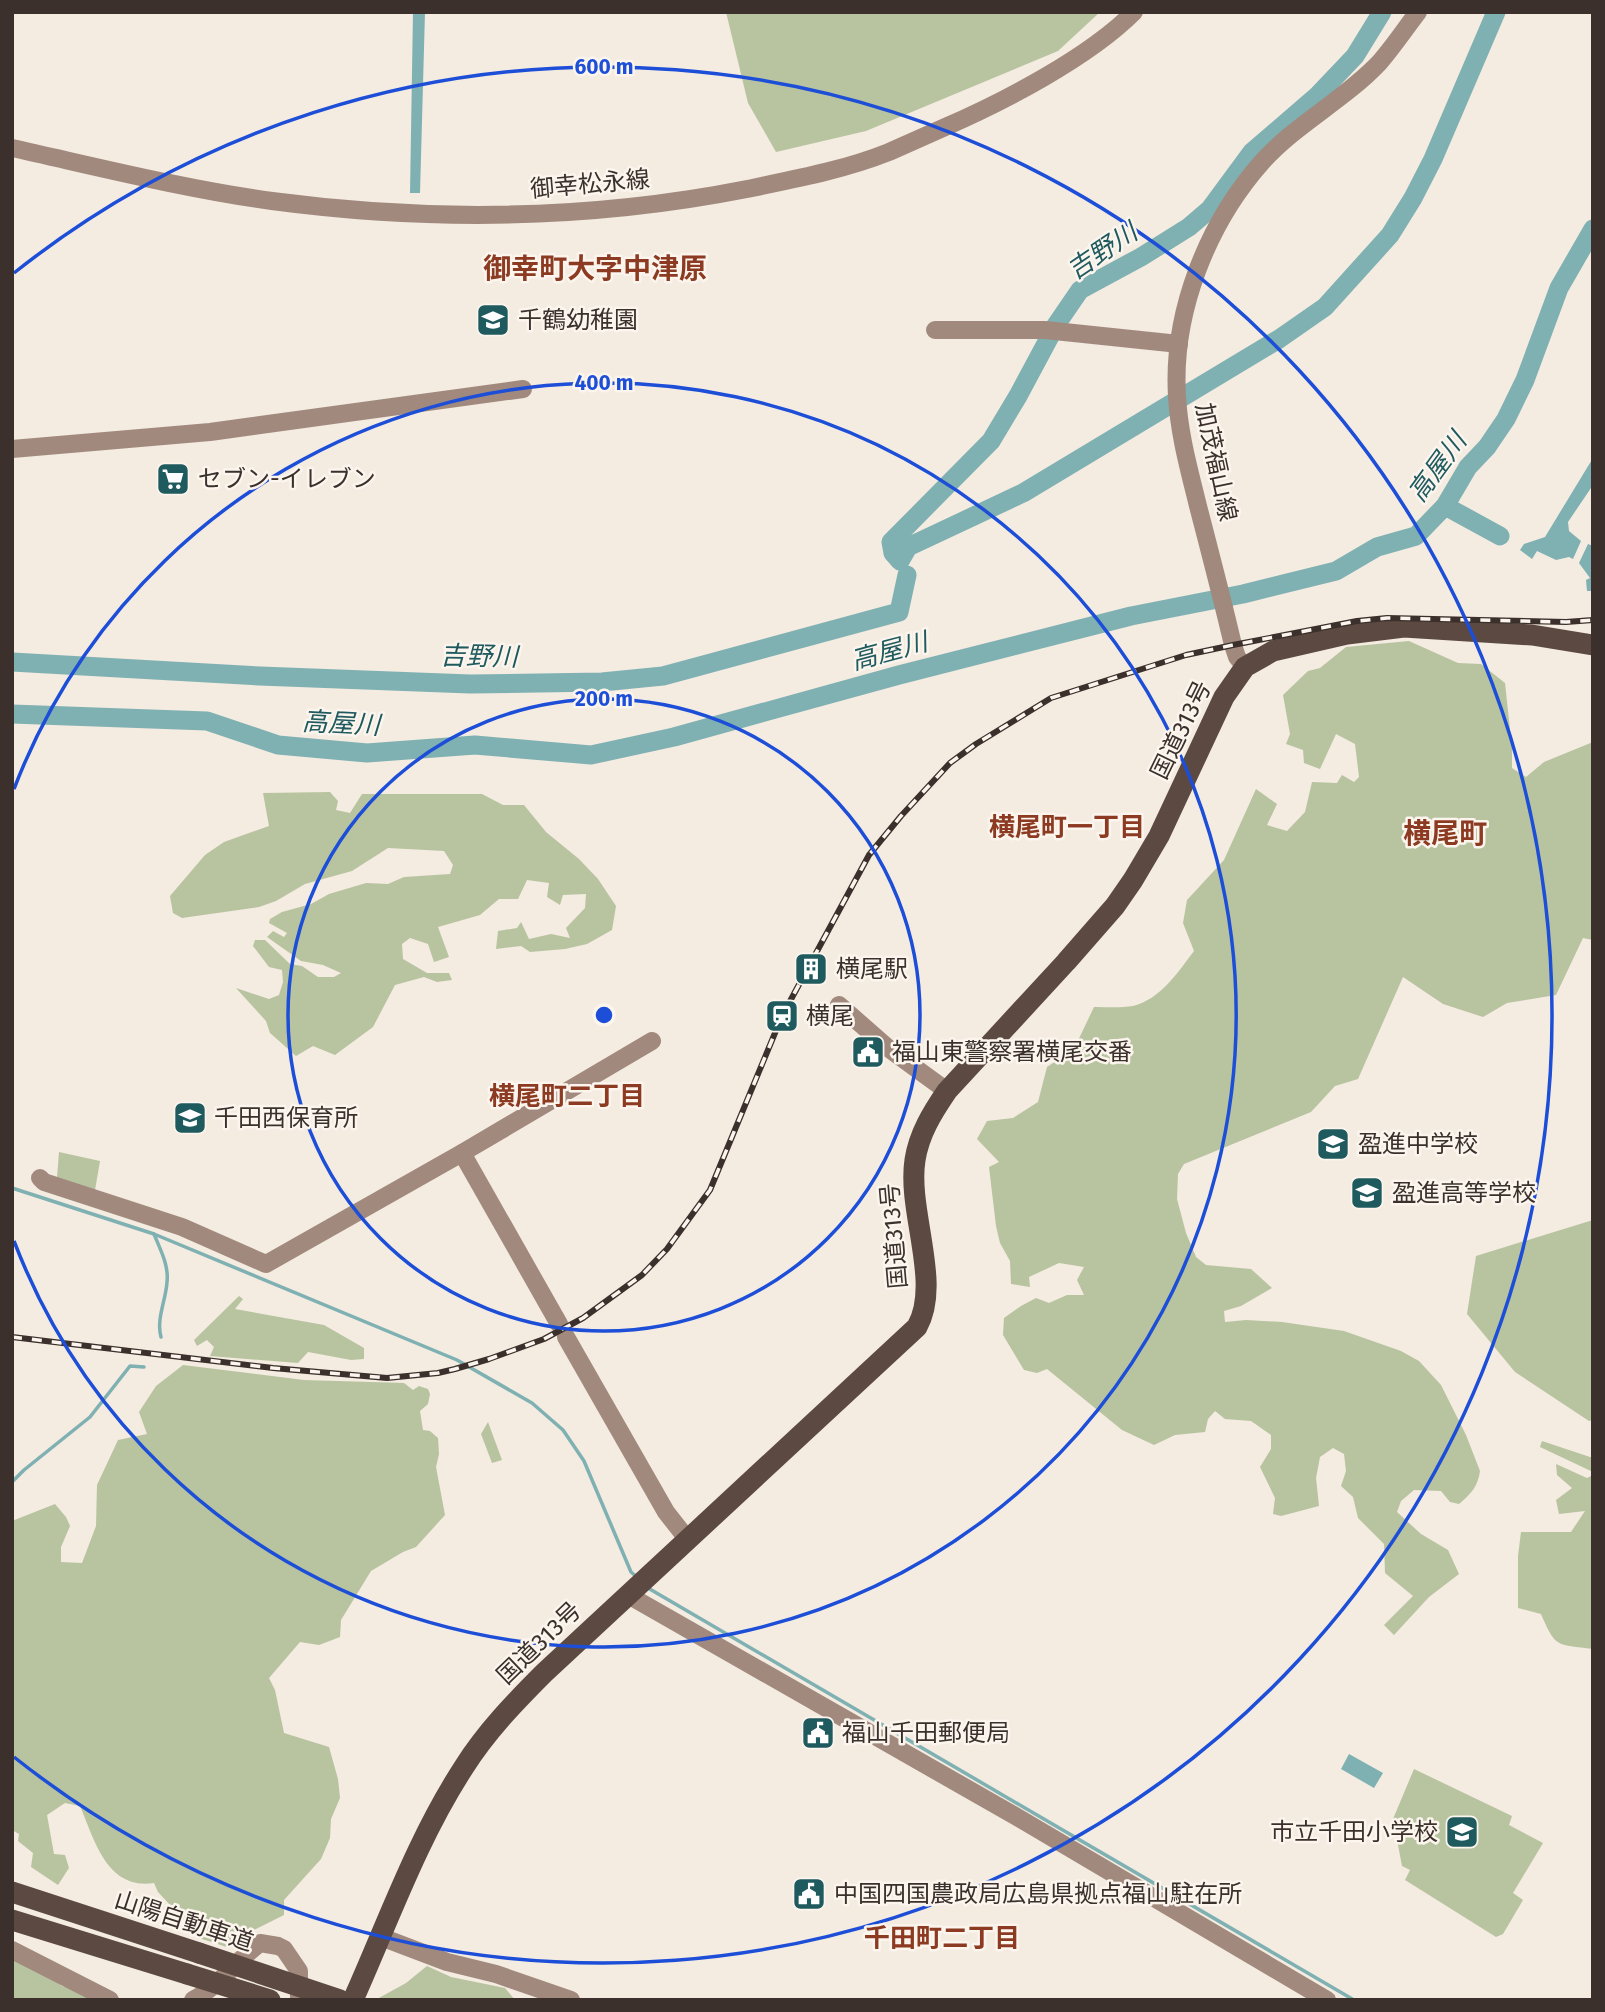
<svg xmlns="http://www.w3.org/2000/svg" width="1605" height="2012" viewBox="0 0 1605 2012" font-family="'Fira Sans','Noto Sans JP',sans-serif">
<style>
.green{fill:#b8c4a0}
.water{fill:#7fb0b2}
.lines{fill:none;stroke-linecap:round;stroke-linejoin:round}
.stream{stroke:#7fb0b2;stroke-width:3.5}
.river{stroke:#7fb0b2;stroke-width:19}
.secondary{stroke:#a18a7d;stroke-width:18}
.highway{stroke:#5c4a42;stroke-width:21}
.rail-casing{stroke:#3b302b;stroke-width:6}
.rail{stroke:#fbf5ee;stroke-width:3.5;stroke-dasharray:10;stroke-linecap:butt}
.highway-bridge{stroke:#5c4a42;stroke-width:21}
.ring{fill:none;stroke:#1d4ed8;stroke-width:3.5}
.labels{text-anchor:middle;stroke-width:5;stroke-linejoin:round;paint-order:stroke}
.street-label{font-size:24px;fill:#3b302b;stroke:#fbf5ee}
.poi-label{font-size:24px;fill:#3b302b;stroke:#fbf5ee;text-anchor:start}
.water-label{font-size:26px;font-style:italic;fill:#1f5a5e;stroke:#fbf5ee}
.neighbourhood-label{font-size:26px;font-weight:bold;fill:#8c3b22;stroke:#fbf5ee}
.quarter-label{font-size:28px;font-weight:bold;fill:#8c3b22;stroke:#fbf5ee}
.centre{fill:#1d4ed8;stroke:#fbf5ee;stroke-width:3.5}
.ring-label{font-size:21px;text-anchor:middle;font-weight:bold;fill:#1d4ed8;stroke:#fbf5ee;stroke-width:5;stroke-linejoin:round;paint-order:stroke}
</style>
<rect width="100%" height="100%" fill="#f4ebe1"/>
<g class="green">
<polygon points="726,12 1100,12 1058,51 866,131 776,152 748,103"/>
<path d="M 1409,641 L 1458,663 L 1481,664 L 1505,683 L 1512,748 L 1512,768 L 1526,777 L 1544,762 L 1593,742 L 1593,940 L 1583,938 L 1556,995 L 1507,1003 L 1483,1017 L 1443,1004 L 1403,977 L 1358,1079 L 1335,1086 L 1311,1112 L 1184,1164 L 1178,1174 L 1177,1199 L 1186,1233 L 1196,1257 L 1206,1265 L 1251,1269 L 1272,1288 L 1241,1306 L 1224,1311 L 1225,1322 L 1246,1320 L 1282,1322 L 1344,1331 L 1401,1351 L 1419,1361 L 1441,1385 L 1466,1435 L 1480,1471 C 1478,1486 1471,1494 1459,1504 L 1450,1502 L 1441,1491 L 1414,1490 L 1401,1501 L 1397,1512 L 1421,1534 L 1448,1550 L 1459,1574 L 1429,1597 L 1394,1635 L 1384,1625 L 1413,1596 L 1385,1573 L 1384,1544 L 1358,1518 L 1353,1497 L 1341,1486 L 1346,1471 L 1344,1454 L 1333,1448 L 1320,1457 L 1316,1478 L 1319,1506 L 1281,1516 L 1273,1514 L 1275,1498 L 1260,1467 L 1271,1449 L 1271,1435 L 1251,1421 L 1225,1419 L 1215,1411 L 1208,1419 L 1205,1432 L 1175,1435 L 1154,1445 L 1122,1430 L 1047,1369 L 1037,1373 L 1024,1370 L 1003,1335 L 1004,1318 L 1021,1306 L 1036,1298 L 1049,1303 L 1067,1295 L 1084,1295 L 1077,1280 L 1084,1267 L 1059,1263 L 1029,1277 L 1030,1287 L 1011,1284 L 1010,1261 L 1000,1243 L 996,1226 L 989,1167 L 999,1162 L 977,1139 L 987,1121 L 1013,1118 L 1038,1102 L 1047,1067 L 1074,1049 L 1094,1007 C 1106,1007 1121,1008 1133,1006 C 1161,999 1178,972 1194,951 L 1183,923 L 1187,900 L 1224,860 L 1256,789 L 1277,804 L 1267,825 L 1287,831 L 1305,812 L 1312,782 L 1337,783 L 1342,775 L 1354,782 L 1359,777 L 1355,744 L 1336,734 L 1320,769 L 1304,763 L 1303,750 L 1286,744 L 1290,734 L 1283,695 L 1308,671 L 1320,668 L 1346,647 Z"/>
<polygon points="330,792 338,801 336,810 350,813 362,794 482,794 503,805 524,805 546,832 579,859 598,879 616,906 612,930 587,944 565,949 530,952 521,946 496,949 498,931 517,928 521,922 529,939 551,934 570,938 566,928 585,908 586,894 563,895 560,905 547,897 549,883 527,880 518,899 499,899 480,915 438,927 449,957 434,962 428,944 410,938 402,944 403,959 427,973 449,973 452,980 437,982 424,977 395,985 373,1027 335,1055 313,1046 296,1056 270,1033 266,1021 236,988 269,999 279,995 283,982 282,970 269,967 253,946 255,940 265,940 290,964 302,966 318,977 334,977 341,973 323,965 301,961 267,937 273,931 284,937 287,933 269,923 270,919 282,912 311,904 329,894 366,883 388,884 404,877 450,874 453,865 444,851 388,848 352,871 305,884 276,901 259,907 182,918 173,913 170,896 205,855 224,842 269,826 263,793"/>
<polygon points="59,1152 100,1161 95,1190 57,1178"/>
<polygon points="1593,1220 1593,1420 1589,1421 1515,1372 1467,1314 1476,1256"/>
<polygon points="239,1296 243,1299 235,1309 324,1325 364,1348 364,1359 351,1360 308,1352 298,1363 210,1356 214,1347 207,1340 197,1346 194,1340"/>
<path d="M 183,1365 L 304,1380 L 404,1383 L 413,1390 L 419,1386 L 428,1389 L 430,1394 L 428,1404 L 420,1411 L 423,1430 L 430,1431 L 438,1438 L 439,1454 L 436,1467 L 445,1515 L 416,1547 L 403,1552 L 371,1571 L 341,1620 L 340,1637 L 319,1645 L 300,1642 L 269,1678 L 275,1690 L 284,1733 L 329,1747 L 338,1779 L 340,1798 L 331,1819 L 330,1838 L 321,1859 L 284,1900 L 284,1915 L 250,1932 L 245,1929 L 230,1948 L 202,1939 L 158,1892 L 154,1883 C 107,1890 95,1841 80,1806 L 65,1803 L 47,1815 L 54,1854 L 65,1855 L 69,1868 L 58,1885 L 31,1867 L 33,1853 L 18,1841 L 19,1834 L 12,1830 L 12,1521 L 55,1504 L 66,1517 L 70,1526 L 61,1547 L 61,1562 L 82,1563 L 96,1526 L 97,1485 L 118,1440 L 147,1434 L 139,1412 L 156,1386 Z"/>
<polygon points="488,1422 502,1460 492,1463 481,1434"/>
<polygon points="1542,1441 1593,1458 1593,1472 1540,1447"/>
<path d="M 1556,1464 L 1587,1478 L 1593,1475 L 1593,1649 C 1557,1644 1556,1649 1541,1614 L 1518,1608 L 1518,1556 L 1521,1532 L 1571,1532 L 1585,1511 L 1559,1514 L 1556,1500 L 1572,1488 L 1557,1475 Z"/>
<polygon points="1414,1769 1512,1816 1509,1825 1543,1843 1513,1893 1523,1900 1503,1934 1496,1937 1405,1880 1410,1870 1402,1866 1393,1819"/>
<polygon points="12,1958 49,1975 62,1986 81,1991 93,2000 12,2000"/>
<polygon points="427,1966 451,1977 505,1988 515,2000 377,1999 406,1983"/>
</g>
<g class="water">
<polygon points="413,12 425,12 420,193 410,193"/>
<polygon points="1593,458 1593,485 1568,522 1569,531 1581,541 1573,559 1569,557 1556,560 1537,551 1532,559 1520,550 1524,544 1545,537"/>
<polygon points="1588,544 1593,546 1592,599 1591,591 1587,591 1586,580 1590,578 1579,563"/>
<polygon points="1349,1754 1383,1773 1374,1788 1341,1769"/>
</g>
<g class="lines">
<g class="stream">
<polyline points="12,1188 154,1234 457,1360 532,1403 563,1430 584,1461 631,1572 638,1578"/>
<path d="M 154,1234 C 160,1249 169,1265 167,1282 C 166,1300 156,1319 161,1337"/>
<polyline points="12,1482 24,1470 90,1417 130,1366 144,1367"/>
<polyline points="648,1588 1354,2000"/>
</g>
<g class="river">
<polyline points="1382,12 1355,56 1317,96 1252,152 1210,209 1189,227 1141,257 1080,290 1056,325 1018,396 991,441 891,542 893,553 900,561 908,547 1023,493 1279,339 1325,307 1390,235 1413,198 1433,159 1496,12"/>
<polyline points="1445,506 1500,536"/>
<polyline points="12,662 260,676 470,684 602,682 663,676 899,612 907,575"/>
<polyline points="12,714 207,721 278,745 367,753 475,745 591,755 674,737 899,675 1131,616 1243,594 1336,571 1377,547 1416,536 1445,506 1468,467 1487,447 1506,419 1525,380 1559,288 1593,229"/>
</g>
<g class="secondary">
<path d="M 12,148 C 98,167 185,189 272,201 C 430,222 590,220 747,189 C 795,179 844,170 889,152 C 907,144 925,136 943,128 C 1003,102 1088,58 1134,12"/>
<polyline points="935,330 1045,330 1179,344"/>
<polyline points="12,449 210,432 523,389"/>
<path d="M 1245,667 L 1237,657 L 1233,645 C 1222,598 1210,552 1198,506 C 1189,469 1179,434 1177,396 C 1172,313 1207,224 1262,162 C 1296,124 1344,100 1379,63 C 1393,47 1405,29 1418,12"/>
<polyline points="839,1005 888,1048 947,1091"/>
<polyline points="462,1153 559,1324"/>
<polyline points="40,1178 44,1182 182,1227 266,1264 462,1153 652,1041"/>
<polyline points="566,1337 666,1512 688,1540"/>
<polyline points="628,1595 1017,1817 1327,2000"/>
<polyline points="381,1937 447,1962 496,1974 571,2000"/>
<polyline points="12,1950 110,2000"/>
<path d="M 193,2000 C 219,1986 236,1961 260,1943 L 278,1946 L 284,1949 L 299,1971 L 299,2000"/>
</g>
<g class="highway">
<polyline points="12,1892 199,1953"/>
<polyline points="12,1920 187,1974"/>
<path d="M 353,2000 C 388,1922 417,1839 464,1767 C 486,1732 515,1702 544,1673 L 917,1327 C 942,1283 907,1211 915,1160 C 919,1134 932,1113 947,1091 L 1066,962 L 1115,906 L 1133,880 L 1159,836 L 1224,697 L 1245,667 L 1273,651 L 1347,634 L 1404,627 L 1532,635 L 1593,645"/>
</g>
<defs>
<polyline id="rail" points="12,1337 273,1368 387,1378 438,1373 455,1369 489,1359 544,1339 583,1318 642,1275 667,1249 710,1190 782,1016 869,855 901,816 950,763 976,744 1051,698 1186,655 1233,645 1357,621 1387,618 1566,622 1593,620"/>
</defs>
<use href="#rail" class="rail-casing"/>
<use href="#rail" class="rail"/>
<g class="highway-bridge">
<polyline points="199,1953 340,2000"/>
<polyline points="187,1974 270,2000"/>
</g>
</g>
<g class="ring">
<circle cx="604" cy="1015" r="316"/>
<path d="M14 789A632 632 0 1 1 14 1241"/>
<path d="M14 273A948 948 0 1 1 14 1757"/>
</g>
<defs>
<symbol id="school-square" viewBox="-11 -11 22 22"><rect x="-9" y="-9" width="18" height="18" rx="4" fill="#1f5a5e" stroke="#fbf5ee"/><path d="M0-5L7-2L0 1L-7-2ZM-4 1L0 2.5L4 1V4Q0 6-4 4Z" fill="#fff"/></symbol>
<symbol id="supermarket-square" viewBox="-11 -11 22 22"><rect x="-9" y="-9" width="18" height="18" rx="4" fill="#1f5a5e" stroke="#fbf5ee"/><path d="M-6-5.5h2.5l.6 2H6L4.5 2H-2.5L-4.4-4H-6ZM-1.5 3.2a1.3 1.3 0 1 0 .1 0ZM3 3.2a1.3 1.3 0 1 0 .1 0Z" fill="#fff"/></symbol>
<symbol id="building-square" viewBox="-11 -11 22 22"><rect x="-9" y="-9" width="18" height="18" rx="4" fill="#1f5a5e" stroke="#fbf5ee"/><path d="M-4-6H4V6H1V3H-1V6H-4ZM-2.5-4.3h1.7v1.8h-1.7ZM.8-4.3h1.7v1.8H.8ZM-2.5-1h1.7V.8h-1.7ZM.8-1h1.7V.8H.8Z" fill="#fff"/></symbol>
<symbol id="station-square" viewBox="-11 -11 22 22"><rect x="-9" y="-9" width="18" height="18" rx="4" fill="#1f5a5e" stroke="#fbf5ee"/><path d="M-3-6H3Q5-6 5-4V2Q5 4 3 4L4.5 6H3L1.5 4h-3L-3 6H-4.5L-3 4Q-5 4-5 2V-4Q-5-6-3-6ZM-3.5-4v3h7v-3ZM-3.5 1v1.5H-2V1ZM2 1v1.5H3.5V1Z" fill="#fff"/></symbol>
<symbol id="civic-square" viewBox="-11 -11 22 22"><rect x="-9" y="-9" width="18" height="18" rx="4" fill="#1f5a5e" stroke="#fbf5ee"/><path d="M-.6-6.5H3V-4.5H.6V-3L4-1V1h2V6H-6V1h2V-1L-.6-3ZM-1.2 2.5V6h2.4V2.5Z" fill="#fff"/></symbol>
</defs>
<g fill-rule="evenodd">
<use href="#school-square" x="474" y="301" width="38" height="38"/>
<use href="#supermarket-square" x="154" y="460" width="38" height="38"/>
<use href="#building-square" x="792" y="950" width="38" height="38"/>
<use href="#station-square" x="763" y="997" width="38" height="38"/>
<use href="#civic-square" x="849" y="1033" width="38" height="38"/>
<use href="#school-square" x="171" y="1099" width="38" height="38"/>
<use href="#school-square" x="1314" y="1125" width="38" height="38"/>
<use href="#school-square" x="1348" y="1174" width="38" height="38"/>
<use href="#civic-square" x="799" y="1714" width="38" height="38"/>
<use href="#school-square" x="1443" y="1813" width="38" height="38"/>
<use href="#civic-square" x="790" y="1875" width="38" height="38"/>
</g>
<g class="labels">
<g class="street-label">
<text transform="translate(590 184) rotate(-5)" y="8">御幸松永線</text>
<text transform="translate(1216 462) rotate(78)" y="8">加茂福山線</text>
<text transform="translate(1181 730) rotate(-64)" y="8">国道313号</text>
<text transform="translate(894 1236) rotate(-95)" y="8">国道313号</text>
<text transform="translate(539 1643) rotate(-44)" y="8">国道313号</text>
<text transform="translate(184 1921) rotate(18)" y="8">山陽自動車道</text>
</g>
<g class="poi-label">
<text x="518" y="328">千鶴幼稚園</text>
<text x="198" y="487">セブン-イレブン</text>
<text x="836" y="977">横尾駅</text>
<text x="806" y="1024">横尾</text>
<text x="892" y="1060">福山東警察署横尾交番</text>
<text x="214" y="1126">千田西保育所</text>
<text x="1358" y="1152">盈進中学校</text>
<text x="1392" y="1201">盈進高等学校</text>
<text x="842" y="1741">福山千田郵便局</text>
<text x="1438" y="1840" text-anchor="end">市立千田小学校</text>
<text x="834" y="1902">中国四国農政局広島県拠点福山駐在所</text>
</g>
<g class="water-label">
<text transform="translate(1102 251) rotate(-34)" y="9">吉野川</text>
<text transform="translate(1437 467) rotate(-54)" y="9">高屋川</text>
<text transform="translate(889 651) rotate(-15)" y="9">高屋川</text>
<text transform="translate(479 656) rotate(1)" y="9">吉野川</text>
<text transform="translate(341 723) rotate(3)" y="9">高屋川</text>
</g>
<g class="neighbourhood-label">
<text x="1067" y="836">横尾町一丁目</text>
<text x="567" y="1105">横尾町二丁目</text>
<text x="942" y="1947">千田町二丁目</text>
</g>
<g class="quarter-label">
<text x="595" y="278">御幸町大字中津原</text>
<text x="1445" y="843">横尾町</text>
</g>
</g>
<circle cx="604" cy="1015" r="10" class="centre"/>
<g class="ring-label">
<text x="604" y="74">600 m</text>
<text x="604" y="390">400 m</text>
<text x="604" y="706">200 m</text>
</g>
<rect width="1605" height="2012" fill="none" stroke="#3b302b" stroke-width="28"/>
</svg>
